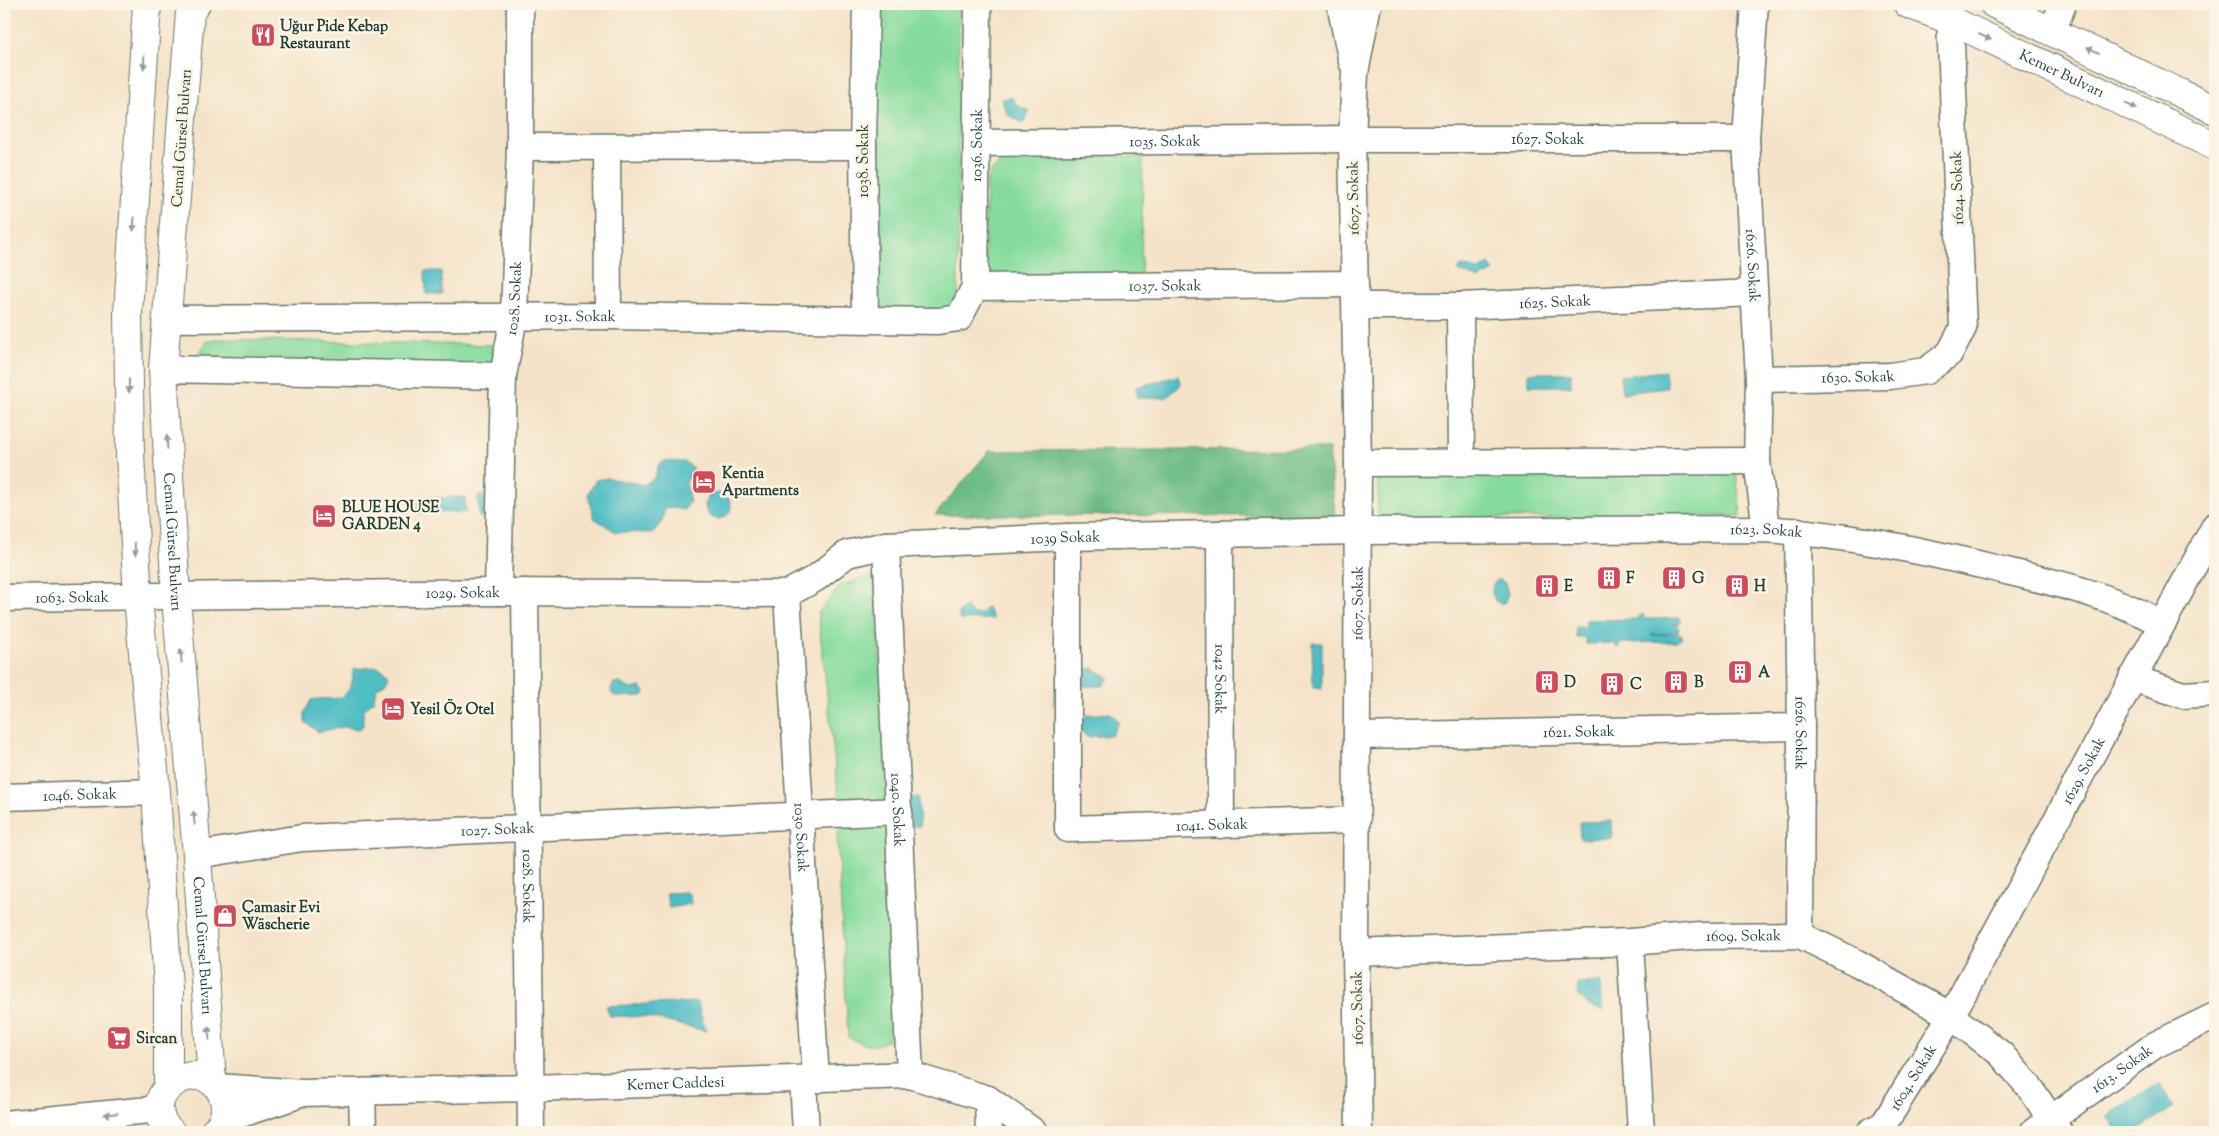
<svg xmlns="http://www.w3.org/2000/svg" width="2219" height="1136" viewBox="0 0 2219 1136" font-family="'Sorts Mill Goudy',serif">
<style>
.green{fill:#85db9e;stroke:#528c69}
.forest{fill:#6cbb85;stroke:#467c5c}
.water{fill:#4fbdc4;stroke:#377d7c}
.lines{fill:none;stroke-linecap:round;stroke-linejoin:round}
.minor-casing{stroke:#6a7768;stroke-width:29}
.major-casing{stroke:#6a7768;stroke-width:30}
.minor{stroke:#fff;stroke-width:26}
.major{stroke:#fff;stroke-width:28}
.oneway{fill:#8f9e9a}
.labels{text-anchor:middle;stroke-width:5;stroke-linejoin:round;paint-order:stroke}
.poi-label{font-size:15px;font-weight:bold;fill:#1f3d34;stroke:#fcf5e5;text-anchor:start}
.street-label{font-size:15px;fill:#1f3d34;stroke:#fcf5e5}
</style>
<rect width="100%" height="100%" fill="#fcf5e5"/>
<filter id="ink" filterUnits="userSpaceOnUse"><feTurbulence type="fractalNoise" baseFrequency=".02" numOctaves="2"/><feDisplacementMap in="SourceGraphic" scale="10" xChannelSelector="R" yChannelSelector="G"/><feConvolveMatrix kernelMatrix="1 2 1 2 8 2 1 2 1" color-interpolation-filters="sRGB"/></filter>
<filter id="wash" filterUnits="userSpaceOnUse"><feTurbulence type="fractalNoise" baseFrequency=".0096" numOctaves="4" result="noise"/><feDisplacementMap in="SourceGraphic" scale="20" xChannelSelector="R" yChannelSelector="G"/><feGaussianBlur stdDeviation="1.12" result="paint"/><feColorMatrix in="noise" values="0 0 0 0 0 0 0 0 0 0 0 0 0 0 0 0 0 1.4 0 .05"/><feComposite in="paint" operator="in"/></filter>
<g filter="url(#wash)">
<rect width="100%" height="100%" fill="#f5e3c9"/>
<g class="green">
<polygon points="876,4 959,4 958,297 938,314 875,310"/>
<polygon points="1062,155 1143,157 1141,275 985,275 986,181 991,171 1001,163"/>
<polygon points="213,339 497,345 498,367 202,361 199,353 207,342"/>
<polygon points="1736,471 1741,516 1378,519 1378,475"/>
<polygon points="869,576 875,576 888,799 880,801 839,800 818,613 840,586"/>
<path d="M 869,823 L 890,832 L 897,1023 C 887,1050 871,1050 848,1037 L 837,833 L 844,825 Z"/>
</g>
<polygon class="forest" points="1329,449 1335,516 935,515 989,451"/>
<g class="water">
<polygon points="1012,97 1018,106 1030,111 1024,123 1008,115 1001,99"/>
<polygon points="1489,264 1494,271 1479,279 1458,271 1461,266 1479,270"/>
<polygon points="425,271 441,271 442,294 426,294"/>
<polygon points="1665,371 1667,388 1622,393 1620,376"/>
<rect x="1529" y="373" width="42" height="13"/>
<polygon points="1178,376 1181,385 1166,398 1137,398 1136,387"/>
<polygon points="665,461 685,462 693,468 686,483 690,502 684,510 669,507 664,511 662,522 653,533 616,532 594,518 588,494 596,480 608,478 644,485 654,478 659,464"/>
<circle cx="718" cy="506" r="13"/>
<polygon points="489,495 490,516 479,517 478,496"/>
<polygon points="465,497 466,512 419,513 419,498"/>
<polygon points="1498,579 1505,583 1508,594 1505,602 1501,604 1495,601 1492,593 1493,584"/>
<polygon points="965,607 973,614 982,613 987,607 993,619 960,620 958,613"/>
<polygon points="1643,614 1644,619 1680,618 1682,620 1679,624 1674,624 1679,628 1678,632 1651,635 1681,634 1683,638 1676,642 1623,643 1617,648 1614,645 1616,643 1586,644 1586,637 1576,638 1576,627 1586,627 1586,620 1636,619"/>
<polygon points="1312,643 1322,643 1322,688 1313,688"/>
<path d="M 377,667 L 385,670 L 389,675 L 385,683 L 377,687 L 373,701 L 363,711 L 363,726 L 359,729 L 343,727 L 318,732 L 305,722 L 305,712 L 311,700 C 327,696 343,705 351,685 C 354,679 351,674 354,669 Z"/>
<polygon points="1093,668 1109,678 1103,686 1079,686 1080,671"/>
<polygon points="614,683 620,683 631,689 641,687 645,692 643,696 617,697 612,694 611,688"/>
<polygon points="1111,713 1119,721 1112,735 1088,737 1081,732 1080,722 1087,715"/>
<polygon points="918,797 920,826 911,826 908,798"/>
<polygon points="1611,821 1612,838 1580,839 1579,822"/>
<polygon points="686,892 690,895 691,904 669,908 666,893"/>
<polygon points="1601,982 1603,1010 1589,1006 1578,996 1577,983"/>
<polygon points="697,1002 706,1031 647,1017 610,1016 606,1006"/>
<polygon points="2159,1083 2174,1107 2134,1132 2118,1132 2107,1116"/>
</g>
</g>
<g filter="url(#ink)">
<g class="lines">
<defs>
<g id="minor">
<polyline points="1340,4 1352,62"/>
<path id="s1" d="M 1755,4 L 1746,139 L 1759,379 L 1757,461 L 1766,529"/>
<polyline points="2052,31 2063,4"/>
<path id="s2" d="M 977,143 L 1352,139 L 1746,139"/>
<polyline points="520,147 863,146"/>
<polyline points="607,147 608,316"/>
<path id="s3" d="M 975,287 L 1355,284"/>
<path id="s4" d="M 1356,306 L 1460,306 L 1753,293"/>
<polyline points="1460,306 1461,462"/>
<polyline points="865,318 863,146 866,4"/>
<path id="s5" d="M 168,319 L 608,316 L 938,321 L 959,318 L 975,287 L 978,4"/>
<polyline points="163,369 503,376"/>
<path id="s6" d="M 1759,379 L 1890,376 L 1926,371 L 1950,353 L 1963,328 L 1950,20"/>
<polyline points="1358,463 1757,461"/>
<path id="s7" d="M 1798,531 L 1801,727 L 1800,935"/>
<path id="s8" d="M 1220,534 L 1221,825"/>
<path id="s9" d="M 1068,537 L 1068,829 L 1357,820"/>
<path id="s10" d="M 886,545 L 910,1075"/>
<path id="s11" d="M 498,592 L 503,376 L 514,317 L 520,147 L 520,4"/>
<path id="s12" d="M 525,592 L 531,1132"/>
<path id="s13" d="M 787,594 L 816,1080"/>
<path id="s14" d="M 4,598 L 498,592 L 787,594 L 816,578 L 847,554 L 886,545 L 1068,537 L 1357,531 L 1766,529 C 1843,534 1919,550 1994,568 C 2052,582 2109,594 2162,624"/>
<polyline points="2132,678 2183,695 2215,693"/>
<path id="s15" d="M 1357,736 L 1801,727"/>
<path id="s16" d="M 4,797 L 156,792"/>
<path id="s17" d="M 197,855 L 302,838 L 899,811"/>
<polyline points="1630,942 1641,1132"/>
<path id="s18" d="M 1356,953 L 1630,942 L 1701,936 L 1800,935 L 1857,963 L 1951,1016 L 2001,1054 L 2031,1089 L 2059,1132"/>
<polyline points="803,1080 806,1132"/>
<path id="s19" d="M 218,1087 L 302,1093 L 531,1088 L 910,1075 L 988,1099 L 1034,1132"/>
<polyline points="362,1092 363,1132"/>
<polyline points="988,1099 989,1132"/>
<polyline points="223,1120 292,1097"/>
<polyline points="4,1124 160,1109"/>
<path id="s20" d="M 1359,1132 L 1356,953 L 1358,463 L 1352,139 L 1355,73 L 1368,4"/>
<path id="s21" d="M 1870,1132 L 1884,1124 L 1951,1016 L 2215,526"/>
<path id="s22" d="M 2033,1132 L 2155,1045 L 2215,1016"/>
</g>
<g id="major">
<polyline points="147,4 128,313 130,454 138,598 156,792 168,989 168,1086"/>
<path id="s23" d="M 196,4 L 190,12 L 163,369 L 176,597 L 197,855 L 212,1082"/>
<path id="s24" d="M 1908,4 L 1950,20 L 2215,146"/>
<polyline points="1994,4 2215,110"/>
<path d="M 171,1132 C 129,1094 209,1046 224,1100 C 227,1112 223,1124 214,1132"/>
</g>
</defs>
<use href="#minor" class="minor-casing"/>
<use href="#major" class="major-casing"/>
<use href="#minor" class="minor"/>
<use href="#major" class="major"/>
</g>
<defs><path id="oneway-solid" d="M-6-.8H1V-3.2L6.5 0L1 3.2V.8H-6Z" transform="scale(1.25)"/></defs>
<g class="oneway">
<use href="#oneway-solid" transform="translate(1985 37) rotate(25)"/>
<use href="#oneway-solid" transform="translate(2093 50) rotate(-154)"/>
<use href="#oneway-solid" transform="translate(144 62) rotate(92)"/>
<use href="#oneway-solid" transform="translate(2131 106) rotate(25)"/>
<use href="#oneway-solid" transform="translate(134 224) rotate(94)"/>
<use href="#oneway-solid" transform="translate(129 386) rotate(89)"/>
<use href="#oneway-solid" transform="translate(167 442) rotate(-93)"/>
<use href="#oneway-solid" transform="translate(135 549) rotate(87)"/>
<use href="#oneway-solid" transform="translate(181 656) rotate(-95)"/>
<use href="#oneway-solid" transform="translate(194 818) rotate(-95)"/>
<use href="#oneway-solid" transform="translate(209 1033) rotate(-93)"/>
<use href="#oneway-solid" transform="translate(111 1114) rotate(175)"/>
</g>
</g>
<defs>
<symbol id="restaurant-square" viewBox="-11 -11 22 22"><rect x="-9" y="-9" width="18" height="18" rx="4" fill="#d1495b" stroke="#fcf5e5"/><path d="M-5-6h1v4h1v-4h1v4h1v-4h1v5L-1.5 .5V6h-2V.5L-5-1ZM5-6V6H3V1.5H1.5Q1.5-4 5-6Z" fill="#fff"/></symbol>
<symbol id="hotel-square" viewBox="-11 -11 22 22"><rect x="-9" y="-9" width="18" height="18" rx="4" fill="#d1495b" stroke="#fcf5e5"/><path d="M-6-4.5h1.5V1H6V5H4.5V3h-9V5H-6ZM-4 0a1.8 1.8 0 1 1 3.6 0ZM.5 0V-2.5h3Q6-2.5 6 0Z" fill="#fff"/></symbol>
<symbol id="building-square" viewBox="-11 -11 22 22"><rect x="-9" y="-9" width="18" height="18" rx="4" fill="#d1495b" stroke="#fcf5e5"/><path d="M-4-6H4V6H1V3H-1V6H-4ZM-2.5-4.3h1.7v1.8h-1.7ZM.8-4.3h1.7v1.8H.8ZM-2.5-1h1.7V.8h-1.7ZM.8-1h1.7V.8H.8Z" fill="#fff"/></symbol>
<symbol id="shop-square" viewBox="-11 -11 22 22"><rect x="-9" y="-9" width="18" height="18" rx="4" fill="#d1495b" stroke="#fcf5e5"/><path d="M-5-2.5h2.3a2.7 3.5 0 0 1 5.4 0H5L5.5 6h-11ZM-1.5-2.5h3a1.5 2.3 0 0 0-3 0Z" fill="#fff"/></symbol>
<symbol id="supermarket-square" viewBox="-11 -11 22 22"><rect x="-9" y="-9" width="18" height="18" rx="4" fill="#d1495b" stroke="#fcf5e5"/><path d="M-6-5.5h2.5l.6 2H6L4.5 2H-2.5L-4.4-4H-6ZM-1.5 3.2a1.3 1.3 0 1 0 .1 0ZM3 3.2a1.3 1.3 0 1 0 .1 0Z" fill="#fff"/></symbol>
</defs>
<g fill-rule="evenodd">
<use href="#restaurant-square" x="249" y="21" width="28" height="28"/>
<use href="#hotel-square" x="690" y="468" width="28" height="28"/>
<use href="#hotel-square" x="310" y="502" width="28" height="28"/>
<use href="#building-square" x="1595" y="564" width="28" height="28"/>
<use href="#building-square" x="1660" y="564" width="28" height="28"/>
<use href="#building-square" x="1533" y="572" width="28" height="28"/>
<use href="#building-square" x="1723" y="572" width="28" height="28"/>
<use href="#building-square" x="1726" y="658" width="28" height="28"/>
<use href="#building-square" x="1533" y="668" width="28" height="28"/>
<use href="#building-square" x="1662" y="668" width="28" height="28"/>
<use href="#building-square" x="1598" y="670" width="28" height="28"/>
<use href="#hotel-square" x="379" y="695" width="28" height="28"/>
<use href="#shop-square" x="211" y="902" width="28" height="28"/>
<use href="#supermarket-square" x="105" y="1024" width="28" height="28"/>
</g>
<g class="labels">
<g class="poi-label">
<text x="280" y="31">Uğur Pide Kebap<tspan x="280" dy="17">Restaurant</tspan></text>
<text x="722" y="478">Kentia<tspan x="722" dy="17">Apartments</tspan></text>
<text x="342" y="512">BLUE HOUSE<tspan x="342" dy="17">GARDEN 4</tspan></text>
<text x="1626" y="583">F</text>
<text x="1692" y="583">G</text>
<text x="1564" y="591">E</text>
<text x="1754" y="591">H</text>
<text x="1758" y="677">A</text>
<text x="1564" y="687">D</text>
<text x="1694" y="687">B</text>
<text x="1630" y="689">C</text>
<text x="410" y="714">Yesil Öz Otel</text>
<text x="242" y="912">Çamasir Evi<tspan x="242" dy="17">Wäscherie</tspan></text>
<text x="136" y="1043">Sircan</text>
</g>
<g class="street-label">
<text dy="5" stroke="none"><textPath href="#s24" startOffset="169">Kemer Bulvarı</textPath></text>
<text transform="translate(181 138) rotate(-86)" y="5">Cemal Gürsel Bulvarı</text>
<text dy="5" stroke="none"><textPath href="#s2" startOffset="571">1627. Sokak</textPath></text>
<text dy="5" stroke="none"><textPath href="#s2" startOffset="188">1035. Sokak</textPath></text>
<text dy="5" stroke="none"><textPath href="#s5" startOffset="968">1036. Sokak</textPath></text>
<text transform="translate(863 161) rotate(-90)" y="5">1038. Sokak</text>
<text transform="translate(1957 188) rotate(-92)" y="5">1624. Sokak</text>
<text transform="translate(1353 198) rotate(-91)" y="5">1607. Sokak</text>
<text dy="5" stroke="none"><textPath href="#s1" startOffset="262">1626. Sokak</textPath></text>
<text dy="5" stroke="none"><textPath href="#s3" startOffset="190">1037. Sokak</textPath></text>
<text dy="5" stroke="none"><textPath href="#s11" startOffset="295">1028. Sokak</textPath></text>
<text dy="5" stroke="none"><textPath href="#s4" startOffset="199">1625. Sokak</textPath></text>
<text dy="5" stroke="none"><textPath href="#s5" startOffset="412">1031. Sokak</textPath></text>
<text dy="5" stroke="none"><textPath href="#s6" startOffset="99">1630. Sokak</textPath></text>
<text dy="5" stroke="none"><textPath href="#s14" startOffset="1776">1623. Sokak</textPath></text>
<text dy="5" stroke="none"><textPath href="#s14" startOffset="1075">1039 Sokak</textPath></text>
<text dy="5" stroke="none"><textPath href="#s23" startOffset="541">Cemal Gürsel Bulvarı</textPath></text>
<text dy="5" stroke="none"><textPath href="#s14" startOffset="459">1029. Sokak</textPath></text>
<text dy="5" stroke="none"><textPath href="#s14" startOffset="68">1063. Sokak</textPath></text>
<text dy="5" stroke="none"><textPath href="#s20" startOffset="529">1607. Sokak</textPath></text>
<text dy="5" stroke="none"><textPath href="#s8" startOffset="145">1042 Sokak</textPath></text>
<text dy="5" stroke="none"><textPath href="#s15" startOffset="222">1621. Sokak</textPath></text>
<text dy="5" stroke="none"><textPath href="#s7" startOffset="202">1626. Sokak</textPath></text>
<text dy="5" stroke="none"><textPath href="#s21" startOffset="422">1629. Sokak</textPath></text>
<text dy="5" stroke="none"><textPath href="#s16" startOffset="76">1046. Sokak</textPath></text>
<text dy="5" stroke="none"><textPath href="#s10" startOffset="265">1040. Sokak</textPath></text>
<text dy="5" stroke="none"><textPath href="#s9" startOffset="436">1041. Sokak</textPath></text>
<text dy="5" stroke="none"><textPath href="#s17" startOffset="302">1027. Sokak</textPath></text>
<text dy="5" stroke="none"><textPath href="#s13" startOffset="244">1030 Sokak</textPath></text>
<text dy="5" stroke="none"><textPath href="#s12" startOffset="294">1028. Sokak</textPath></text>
<text dy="5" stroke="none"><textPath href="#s18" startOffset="388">1609. Sokak</textPath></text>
<text dy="5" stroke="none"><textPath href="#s23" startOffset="946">Cemal Gürsel Bulvarı</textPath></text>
<text transform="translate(1357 1008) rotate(-91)" y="5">1607. Sokak</text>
<text dy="5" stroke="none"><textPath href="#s22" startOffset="109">1613. Sokak</textPath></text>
<text dy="5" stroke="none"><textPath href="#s21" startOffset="71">1604. Sokak</textPath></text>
<text dy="5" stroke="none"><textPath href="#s19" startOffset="458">Kemer Caddesi</textPath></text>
</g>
</g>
<rect width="2219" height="1136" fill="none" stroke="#fcf5e5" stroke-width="20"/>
</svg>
